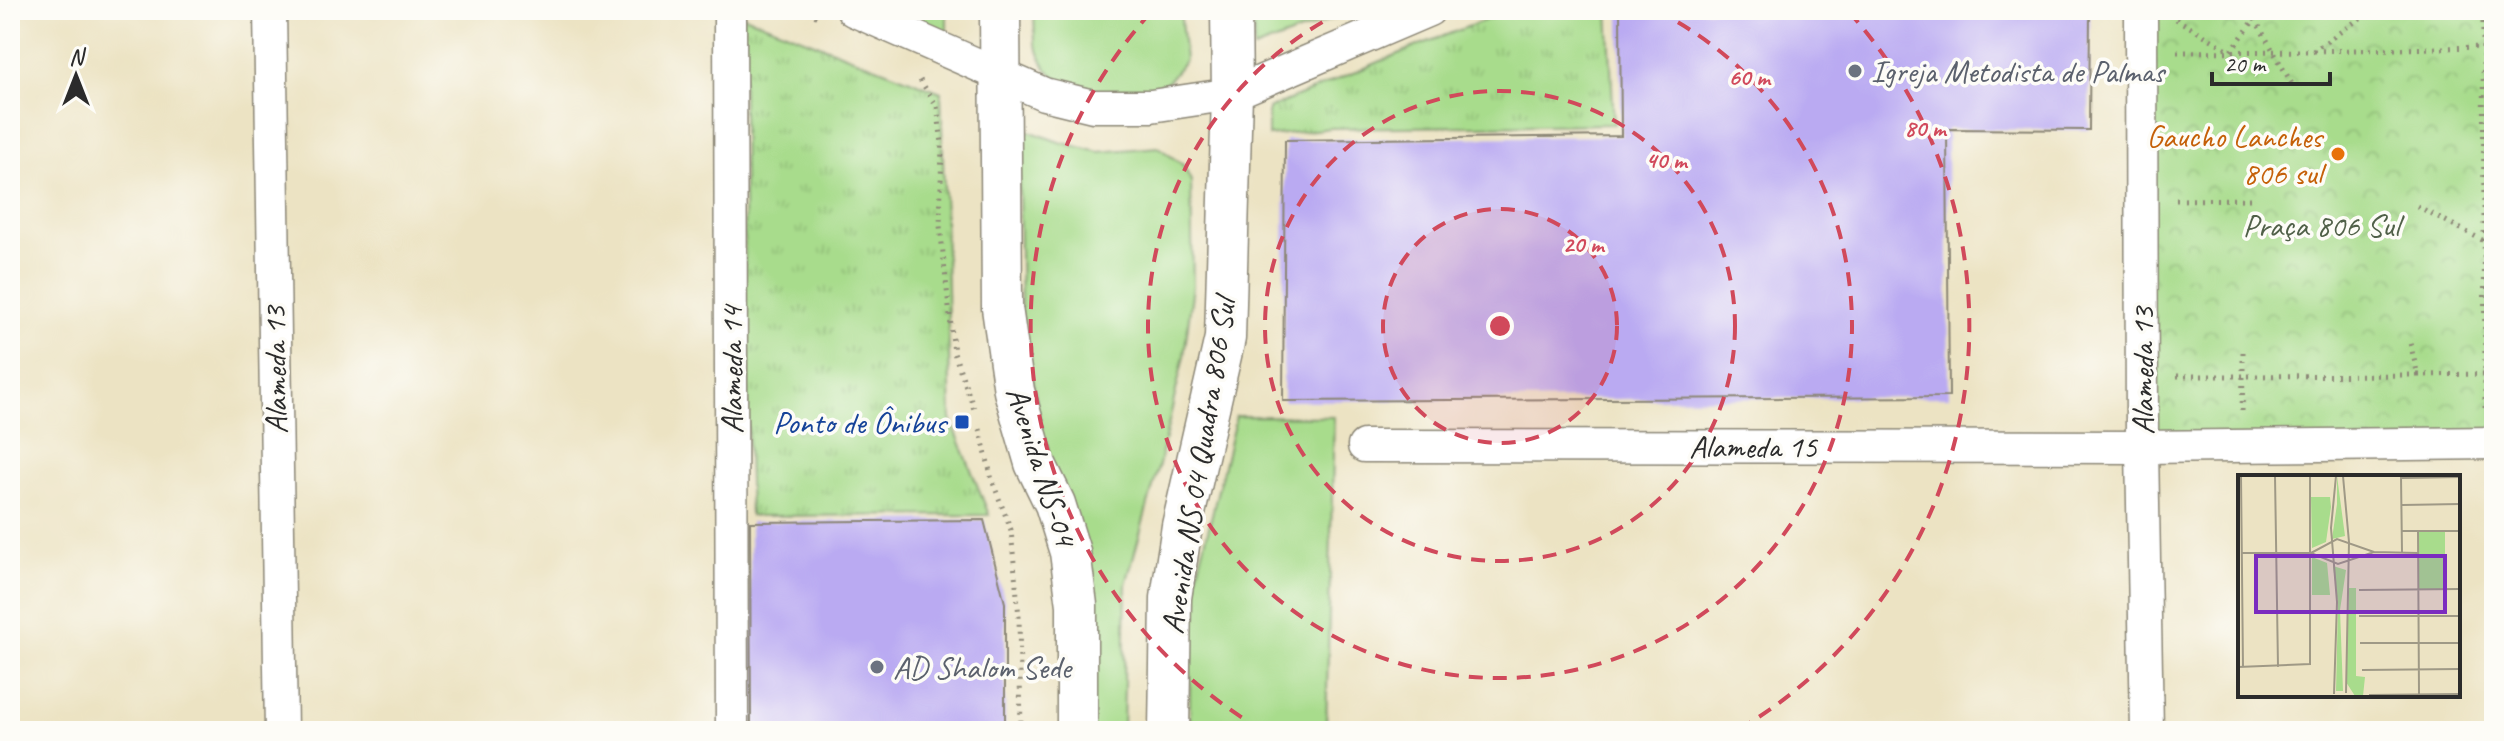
<svg xmlns="http://www.w3.org/2000/svg" width="2504" height="741" viewBox="0 0 2504 741" font-family="Caveat,sans-serif">
<style>
.grass{fill:url(#grass-tufts);stroke:#6a845c;stroke-width:2}
.park{fill:url(#park-crowns);stroke:#6a845c;stroke-width:2}
.garden{fill:#a8dc8c;stroke:#6a845c;stroke-width:2}
.building{fill:#baaaf2}
.lines{fill:none;stroke-linecap:round;stroke-linejoin:round}
.minor-casing{stroke:#8c8777;stroke-width:35}
.tertiary-casing{stroke:#8c8777;stroke-width:43}
.path{stroke:#8c8777;stroke-width:5;stroke-dasharray:2 6;stroke-linecap:butt}
.minor{stroke:#fff;stroke-width:32}
.tertiary{stroke:#fff;stroke-width:40}
.ring{fill:none;stroke:#d1495b;stroke-width:4;stroke-dasharray:14 10}
.worship-dot{fill:#6b7280;stroke:#fdfcf7;stroke-width:3}
.food-dot{fill:#e8710a;stroke:#fdfcf7;stroke-width:3}
.transit-dot{fill:#1a4fb4;stroke:#fdfcf7;stroke-width:3}
.labels{text-anchor:middle;stroke-width:7;stroke-linejoin:round;paint-order:stroke}
.worship-label{font-size:32px;fill:#5b616d;stroke:#fdfcf7;text-anchor:start}
.food-label{font-size:32px;fill:#c56008;stroke:#fdfcf7;text-anchor:end}
.park-label{font-size:32px;fill:#506048;stroke:#fdfcf7}
.street-label{font-size:32px;fill:#2b2b2b;stroke:#fdfcf7}
.transit-label{font-size:32px;fill:#164399;stroke:#fdfcf7;text-anchor:end}
.inset-road{fill:none;stroke:#9f9986;stroke-width:2}
.view{fill:#7b2cbf;fill-opacity:0.15;stroke:#7b2cbf;stroke-width:4}
.inset-edge{fill:none;stroke:#2b2b2b;stroke-width:4}
.centre{fill:#d1495b;stroke:#fdfcf7;stroke-width:4}
.ring-label{font-size:24px;text-anchor:middle;font-weight:bold;fill:#d1495b;stroke:#fdfcf7;stroke-width:7;stroke-linejoin:round;paint-order:stroke}
</style>
<defs>
<pattern id="grass-tufts" width="24" height="20" patternUnits="userSpaceOnUse" patternTransform="scale(2)"><rect width="24" height="20" fill="#a8dc8c"/><path d="M3 7l-1-3M5 7V3M7 7l1-3M15 17l-1-3M17 17v-4M19 17l1-3" fill="none" stroke="#91bd79"/></pattern>
<pattern id="park-crowns" width="20" height="18" patternUnits="userSpaceOnUse" patternTransform="scale(2)"><rect width="20" height="18" fill="#a8dc8c"/><path d="M2 6a3 3 0 1 1 6 0M12 15a3 3 0 1 1 6 0" fill="none" stroke="#91bd79"/></pattern>
</defs>
<rect width="100%" height="100%" fill="#fdfcf7"/>
<filter id="ink" filterUnits="userSpaceOnUse"><feTurbulence type="fractalNoise" baseFrequency=".0125" numOctaves="2"/><feDisplacementMap in="SourceGraphic" scale="16" xChannelSelector="R" yChannelSelector="G"/><feConvolveMatrix kernelMatrix="1 2 1 2 8 2 1 2 1" color-interpolation-filters="sRGB"/></filter>
<filter id="wash" filterUnits="userSpaceOnUse"><feTurbulence type="fractalNoise" baseFrequency=".006" numOctaves="4" result="noise"/><feDisplacementMap in="SourceGraphic" scale="32" xChannelSelector="R" yChannelSelector="G"/><feGaussianBlur stdDeviation="1.8" result="paint"/><feColorMatrix in="noise" values="0 0 0 0 0 0 0 0 0 0 0 0 0 0 0 0 0 1.4 0 .05"/><feComposite in="paint" operator="in"/></filter>
<g filter="url(#wash)">
<rect width="100%" height="100%" fill="#ece3c3"/>
<g class="grass">
<polygon points="1512,10 1608,10 1614,124 1330,128 1268,136 1268,109 1412,48"/>
<polygon points="742,15 941,92 951,419 989,515 750,516 746,376"/>
</g>
<polygon class="park" points="2149,10 2494,10 2494,439 2146,443"/>
<g class="garden">
<polygon points="865,10 947,10 947,46"/>
<polygon points="1034,10 1180,10 1185,60 1168,81 1140,97 1067,89 1046,68 1035,44"/>
<polygon points="1253,10 1356,10 1254,49"/>
<polygon points="1018,127 1059,142 1099,152 1158,147 1183,165 1191,181 1193,286 1184,356 1159,465 1126,584 1123,731 1092,731 1021,312"/>
<polygon points="1236,416 1334,417 1326,731 1190,731 1190,631 1197,576"/>
</g>
<g id="blocks">
<g class="building">
<polygon points="1620,10 2090,10 2089,130 1947,129 1949,397 1283,401 1285,140 1621,136"/>
<polygon points="984,520 1005,603 1005,731 751,731 750,522"/>
</g>
</g>
</g>
<g filter="url(#ink)">
<use href="#blocks" fill-opacity="0" stroke="#8c8777" stroke-width="2"/>
<g class="lines">
<defs>
<g id="minor">
<polyline points="270,10 281,731"/>
<polyline points="730,10 732,731"/>
<polyline points="853,10 1044,94 1093,106 1151,106 1232,94 1429,10"/>
<polyline points="2141,10 2142,447 2147,731"/>
<polyline points="1364,446 2142,447 2494,443"/>
</g>
<g id="tertiary">
<polyline points="1000,10 1002,308 1014,391 1035,463 1055,504 1070,552 1077,605 1077,731"/>
<polyline points="1169,731 1171,598 1182,526 1225,338 1232,94 1231,10"/>
</g>
</defs>
<use href="#minor" class="minor-casing"/>
<use href="#tertiary" class="tertiary-casing"/>
<g class="path">
<polyline points="810,10 811,14 821,18"/>
<polyline points="2176,19 2231,51 2255,19 2249,10"/>
<polyline points="2255,19 2292,84"/>
<polyline points="2314,51 2483,47 2483,10"/>
<polyline points="2177,52 2313,51 2372,10"/>
<polyline points="920,80 937,106 942,143 940,226 954,353 975,412"/>
<polyline points="2176,200 2251,199"/>
<polyline points="2417,206 2484,241"/>
<polyline points="2485,374 2485,409"/>
<polyline points="2418,375 2485,374 2483,47"/>
<polyline points="2177,376 2243,376 2243,352"/>
<polyline points="2242,411 2243,376 2418,375 2410,343"/>
<polyline points="980,429 992,480 1011,530 1019,617 1021,731"/>
</g>
<use href="#minor" class="minor"/>
<use href="#tertiary" class="tertiary"/>
</g>
</g>
<circle cx="1500" cy="326" r="117" fill="#d1495b" fill-opacity=".12"/>
<g class="ring">
<circle cx="1500" cy="326" r="117"/>
<circle cx="1500" cy="326" r="235"/>
<path d="M1657 11A352 352 0 1 1 1343 11"/>
<path d="M1262 730A469 469 0 0 1 1151 12M1849 12A469 469 0 0 1 1738 730"/>
</g>
<g class="worship-dot">
<circle cx="1855" cy="71" r="8"/>
<circle cx="877" cy="667" r="8"/>
</g>
<circle class="food-dot" cx="2338" cy="154" r="8"/>
<rect class="transit-dot" x="954" y="414" width="16" height="16" rx="4"/>
<g class="labels">
<g class="worship-label">
<text x="1871" y="82">Igreja Metodista de Palmas</text>
<text x="893" y="678">AD Shalom Sede</text>
</g>
<g class="food-label">
<text x="2322" y="147">Gaucho Lanches<tspan x="2322" dy="37">806 sul</tspan></text>
</g>
<g class="park-label">
<text x="2321" y="236">Praça 806 Sul</text>
</g>
<g class="street-label">
<text transform="translate(275 370) rotate(-91)" y="11">Alameda 13</text>
<text transform="translate(731 370) rotate(-90)" y="11">Alameda 14</text>
<text transform="translate(2142 371) rotate(-90)" y="11">Alameda 13</text>
<text x="1753" y="457">Alameda 15</text>
<text transform="translate(1042 466) rotate(72)" y="11">Avenida NS-04</text>
<text transform="translate(1198 466) rotate(-81)" y="11">Avenida NS 04 Quadra 806 Sul</text>
</g>
<g class="transit-label">
<text x="946" y="433">Ponto de Ônibus</text>
</g>
</g>
<g transform="translate(2238 475)">
<rect width="222" height="222" fill="#ece3c3"/>
<path d="M 74,82 L 89,88 L 92,120 L 74,120 Z" fill="#a8dc8c"/>
<path d="M 73,22 L 92,22 L 93,32 L 88,67 L 74,73 ZM 207,56 L 207,114 L 180,115 L 180,57 Z" fill="#a8dc8c"/>
<path d="M 99,1 L 107,61 L 94,64 L 99,29 ZM 95,91 L 108,95 L 102,135 L 105,216 L 98,216 L 100,129 ZM 111,113 L 118,113 L 118,201 L 127,202 L 125,221 L 117,221 L 108,207 Z" fill="#a8dc8c"/>
<path class="inset-road" d="M 3,1 L 5,192M 37,1 L 40,192M 105,1 L 111,67 L 108,218M 163,1 L 164,77M 164,3 L 222,2M 164,30 L 222,29M 164,56 L 222,56M 180,56 L 181,219M 4,78 L 73,78 L 100,89 L 136,77 L 180,78M 73,78 L 99,64 L 136,77M 121,115 L 222,114M 121,141 L 222,141M 122,168 L 222,168M 0,192 L 72,189 L 72,1M 124,195 L 222,194M 96,219 L 99,127 L 93,53 L 98,1M 131,220 L 222,219"/>
<path class="view" d="M 18,81 L 207,81 L 207,137 L 18,137 Z"/>
<rect width="222" height="222" class="inset-edge"/>
</g>
<circle cx="1500" cy="326" r="12" class="centre"/>
<g class="ring-label">
<text x="1749" y="85">60 m</text>
<text x="1925" y="136">80 m</text>
<text x="1666" y="168">40 m</text>
<text x="1583" y="252">20 m</text>
</g>
<rect width="2504" height="741" fill="none" stroke="#fdfcf7" stroke-width="40"/>
<g transform="translate(76 76)" stroke="#fdfcf7" stroke-width="6" paint-order="stroke">
<path d="M0-6L14 30L0 20L-14 30Z" fill="#2b2b2b"/>
<text y="-12" font-size="22" font-weight="bold" text-anchor="middle" fill="#2b2b2b">N</text>
</g>
<path d="M2212 72v12h118v-12" fill="none" stroke="#2b2b2b" stroke-width="4"/>
<text x="2224" y="72" font-size="24" fill="#2b2b2b" stroke="#fdfcf7" stroke-width="6" paint-order="stroke">20 m</text>
</svg>
